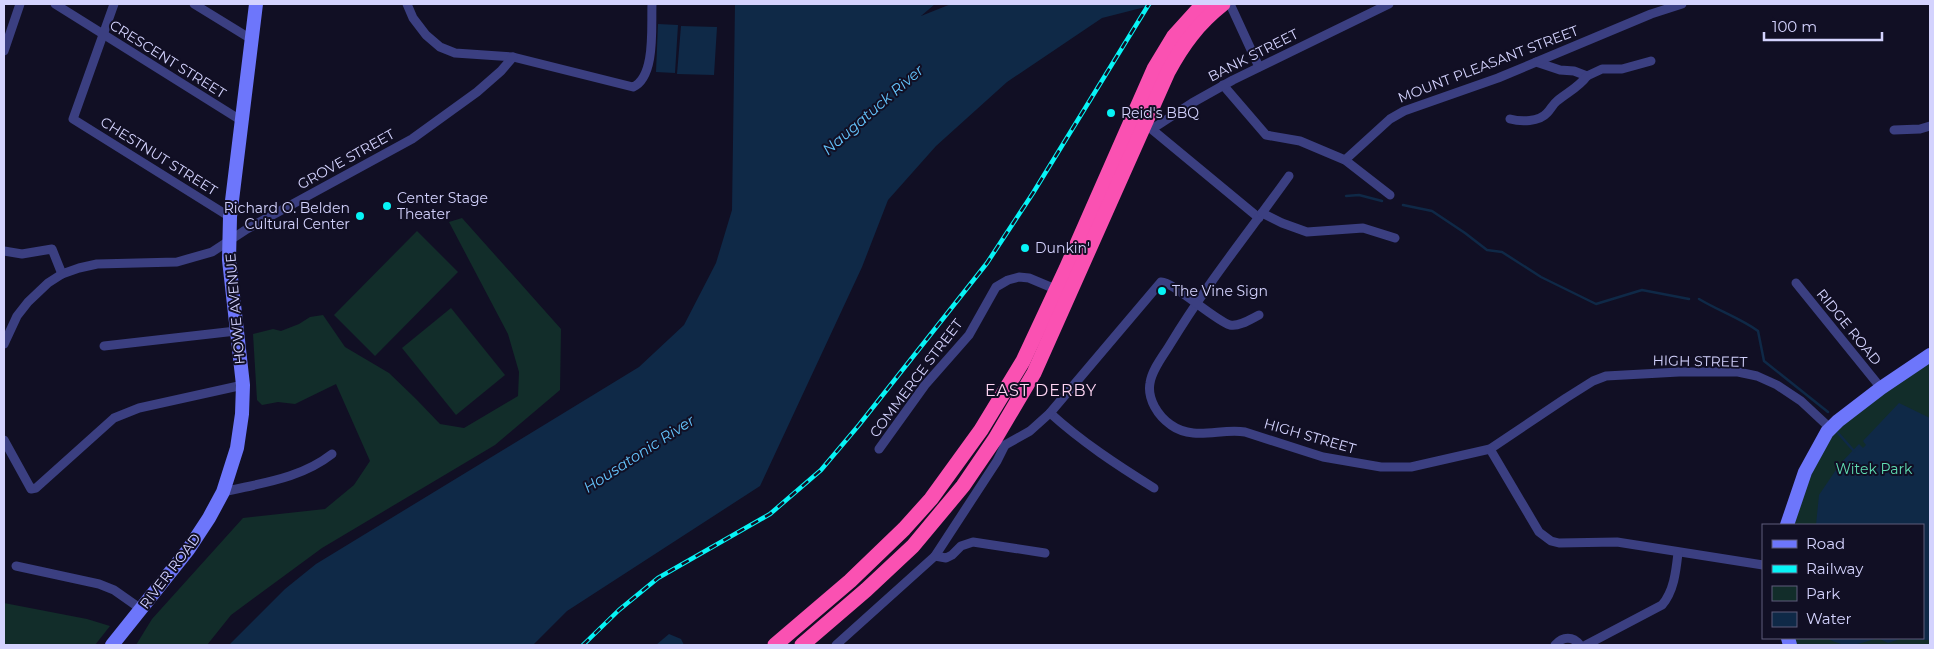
<svg xmlns="http://www.w3.org/2000/svg" width="1934" height="649" viewBox="0 0 1934 649" font-family="Montserrat,sans-serif">
<style>
.green{fill:#122d2a}
.water{fill:#0f2947}
.lines{fill:none;stroke-linecap:round;stroke-linejoin:round}
.stream{stroke:#0f2947;stroke-width:2.5}
.street{stroke:#3b3f81;stroke-width:9}
.secondary{stroke:#6d76fb;stroke-width:14}
.highway{stroke:#fa51b2;stroke-width:15}
.rail-casing{stroke:#07f4f6;stroke-width:4.5}
.rail{stroke:#110f24;stroke-width:2.5;stroke-dasharray:8;stroke-linecap:butt}
.poi-dot{fill:#07f4f6;stroke:#110f24;stroke-width:2}
.labels{text-anchor:middle;stroke-width:4;stroke-linejoin:round;paint-order:stroke}
.street-label{font-size:14px;fill:#d4d3fe;stroke:#110f24}
.poi-label{font-size:14px;fill:#d4d3fe;stroke:#110f24;text-anchor:start}
.park-label{font-size:14px;fill:#60dcb2;stroke:#110f24}
.water-label{font-size:15px;font-style:italic;fill:#64c3fb;stroke:#110f24}
.quarter-label{font-size:16px;letter-spacing:1px;fill:#fed5f3;stroke:#110f24}
</style>
<rect width="100%" height="100%" fill="#110f24"/>
<g class="green">
<polygon points="462,218 561,329 560,390 495,445 322,548 231,615 207,645 136,645 152,619 243,518 325,509 354,485 370,461 336,384 295,404 278,402 262,405 257,400 253,334 273,329 281,331 299,324 310,317 323,315 345,347 389,373 416,399 440,424 464,428 518,396 519,372 508,334 449,222"/>
<polygon points="417,231 458,272 375,356 334,315"/>
<polygon points="451,308 505,375 456,415 402,348"/>
<polygon points="1930,361 1930,645 1792,645 1791,638 1923,638 1923,525 1791,525 1799,500 1825,444 1847,419"/>
<polygon points="4,603 87,619 110,626 95,645 4,645"/>
</g>
<g class="water">
<polygon points="735,4 935,4 921,16 951,4 1157,4 1102,18 1007,82 936,146 888,200 862,267 760,486 567,611 533,645 229,645 285,589 316,564 639,367 684,325 716,263 732,210"/>
<polygon points="658,24 678,25 675,73 656,72"/>
<polygon points="681,26 717,27 714,75 677,74"/>
<polygon points="1899,403 1930,418 1930,640 1900,639 1888,643 1878,638 1923,638 1923,525 1816,525 1819,495 1840,464 1859,444 1863,448 1866,445 1863,441"/>
<polygon points="669,634 681,639 684,645 656,645"/>
<path d="M 1827,638 L 1877,638 C 1857,645 1846,649 1827,638 Z"/>
</g>
<g class="lines">
<g class="stream">
<polyline points="1346,196 1359,195 1382,201"/>
<polyline points="1403,205 1432,211 1465,233 1487,250 1502,252 1541,277 1596,304 1642,290 1689,299"/>
<path d="M 1699,299 C 1719,311 1740,318 1758,331 L 1764,361 L 1828,412"/>
<polyline points="1838,433 1854,451"/>
</g>
<g class="street">
<polyline points="55,4 242,121"/>
<polyline points="114,4 73,119 230,217"/>
<polyline points="194,4 251,39"/>
<path d="M 407,4 L 413,18 L 426,35 L 440,47 L 455,53 L 513,57 L 633,87 C 656,77 651,26 652,4"/>
<polyline points="1230,4 1259,67"/>
<polyline points="4,51 20,4"/>
<polyline points="1536,62 1560,70 1574,71 1587,76 1602,69 1622,69 1651,61"/>
<polyline points="1223,85 1266,135 1300,141 1345,160 1390,195"/>
<path d="M 1510,119 C 1521,122 1539,122 1547,113 C 1551,109 1553,104 1557,101 C 1568,92 1579,87 1587,76"/>
<polyline points="1149,127 1259,218"/>
<polyline points="1152,129 1192,103 1233,80 1389,4"/>
<polyline points="1894,130 1920,129 1930,126"/>
<polyline points="1345,160 1390,119 1404,111 1498,78 1651,14 1682,4"/>
<path d="M 1289,176 C 1249,232 1206,285 1171,343 C 1164,355 1152,369 1150,383 C 1147,399 1158,416 1171,425 C 1193,441 1221,428 1245,432 L 1323,457 L 1381,467 L 1411,467 L 1490,449 L 1566,398 L 1593,381 L 1606,376 L 1679,372 L 1738,372 L 1757,376 L 1777,385 L 1801,401 L 1830,428"/>
<polyline points="1262,213 1282,223 1307,232 1363,228 1395,238"/>
<polyline points="4,251 22,254 52,249 62,274"/>
<polyline points="1796,283 1881,388"/>
<polyline points="4,344 17,316 28,302 48,283 62,274 79,268 97,264 177,262 212,252 247,229 412,139 477,92 501,71 513,57"/>
<polyline points="104,346 236,331"/>
<path d="M 1050,413 C 1082,442 1117,465 1154,488"/>
<polyline points="4,440 31,489 36,488 114,418 139,408 243,385"/>
<path d="M 1005,445 L 1030,431 L 1050,413 L 1161,282 C 1171,280 1214,320 1230,325 C 1239,327 1251,319 1259,315"/>
<polyline points="879,449 925,385 969,335 996,287 1008,280 1019,277 1029,278 1060,291"/>
<polyline points="1490,449 1539,532 1551,541 1559,543 1617,542 1763,565"/>
<path d="M 223,492 C 261,483 300,479 332,454"/>
<polyline points="935,556 946,558 952,555 961,546 973,542 1045,553"/>
<polyline points="16,566 99,584 114,590 141,609"/>
<polyline points="836,645 935,556 997,461 1005,445"/>
<path d="M 1555,645 C 1563,636 1573,636 1580,645"/>
<path d="M 1586,645 L 1662,605 C 1674,591 1676,571 1678,553"/>
</g>
<g class="secondary">
<polyline points="1787,525 1805,472 1827,432 1838,421 1881,388 1930,355"/>
<polyline points="1788,638 1790,645"/>
<polyline points="112,645 188,550 209,518 223,492 237,448 242,414 243,385 229,260 230,217 256,4"/>
</g>
<g class="highway">
<polyline points="775,645 850,581 904,529 931,499 981,430 1023,361 1066,269 1154,69 1174,36 1203,4"/>
<path d="M 802,645 L 866,590 L 913,546 L 963,486 L 995,439 L 1034,373 L 1168,72 C 1183,44 1198,24 1223,4"/>
</g>
<defs>
<polyline id="rail" points="583,645 619,610 658,578 770,514 821,470 859,425 987,263 1033,193 1149,4"/>
</defs>
<use href="#rail" class="rail-casing"/>
<use href="#rail" class="rail"/>
</g>
<g class="poi-dot">
<circle cx="1111" cy="113" r="5"/>
<circle cx="387" cy="206" r="5"/>
<circle cx="360" cy="216" r="5"/>
<circle cx="1025" cy="248" r="5"/>
<circle cx="1162" cy="291" r="5"/>
</g>
<g class="labels">
<g class="street-label">
<text transform="translate(1253 55) rotate(-27)" y="5">BANK STREET</text>
<text transform="translate(168 59) rotate(32)" y="5">CRESCENT STREET</text>
<text transform="translate(1488 64) rotate(-21)" y="5">MOUNT PLEASANT STREET</text>
<text transform="translate(159 156) rotate(32)" y="5">CHESTNUT STREET</text>
<text transform="translate(346 159) rotate(-29)" y="5">GROVE STREET</text>
<text transform="translate(235 309) rotate(-95)" y="5">HOWE AVENUE</text>
<text transform="translate(1849 327) rotate(51)" y="5">RIDGE ROAD</text>
<text transform="translate(1700 361) rotate(1)" y="5">HIGH STREET</text>
<text transform="translate(916 378) rotate(-53)" y="5">COMMERCE STREET</text>
<text transform="translate(1310 436) rotate(16)" y="5">HIGH STREET</text>
<text transform="translate(170 571) rotate(-53)" y="5">RIVER ROAD</text>
</g>
<g class="poi-label">
<text x="1121" y="118">Reid's BBQ</text>
<text x="397" y="203">Center Stage<tspan x="397" dy="16">Theater</tspan></text>
<text x="350" y="213" text-anchor="end">Richard O. Belden<tspan x="350" dy="16">Cultural Center</tspan></text>
<text x="1035" y="253">Dunkin'</text>
<text x="1172" y="296">The Vine Sign</text>
</g>
<g class="park-label">
<text x="1874" y="474">Witek Park</text>
</g>
<g class="water-label">
<text transform="translate(873 110) rotate(-41)" y="5">Naugatuck River</text>
<text transform="translate(639 454) rotate(-33)" y="5">Housatonic River</text>
</g>
<g class="quarter-label">
<text x="1041" y="396">EAST DERBY</text>
</g>
</g>
<rect width="1934" height="649" fill="none" stroke="#d4d3fe" stroke-width="10"/>
<rect x="1762" y="524" width="162" height="115" fill="#110f24" stroke="#5f5d7b"/>
<rect x="1772" y="540" width="25" height="8" fill="#6d76fb" stroke="#5f5d7b"/>
<text x="1806" y="549" font-size="15" fill="#d4d3fe">Road</text>
<rect x="1772" y="565" width="25" height="8" fill="#07f4f6" stroke="#5f5d7b"/>
<text x="1806" y="574" font-size="15" fill="#d4d3fe">Railway</text>
<rect x="1772" y="586" width="25" height="15" fill="#122d2a" stroke="#5f5d7b"/>
<text x="1806" y="599" font-size="15" fill="#d4d3fe">Park</text>
<rect x="1772" y="612" width="25" height="15" fill="#0f2947" stroke="#5f5d7b"/>
<text x="1806" y="624" font-size="15" fill="#d4d3fe">Water</text>
<path d="M1764 32v8h118v-8" fill="none" stroke="#d4d3fe" stroke-width="2.5"/>
<text x="1772" y="32" font-size="15" fill="#d4d3fe" stroke="#110f24" stroke-width="4" paint-order="stroke">100 m</text>
</svg>
